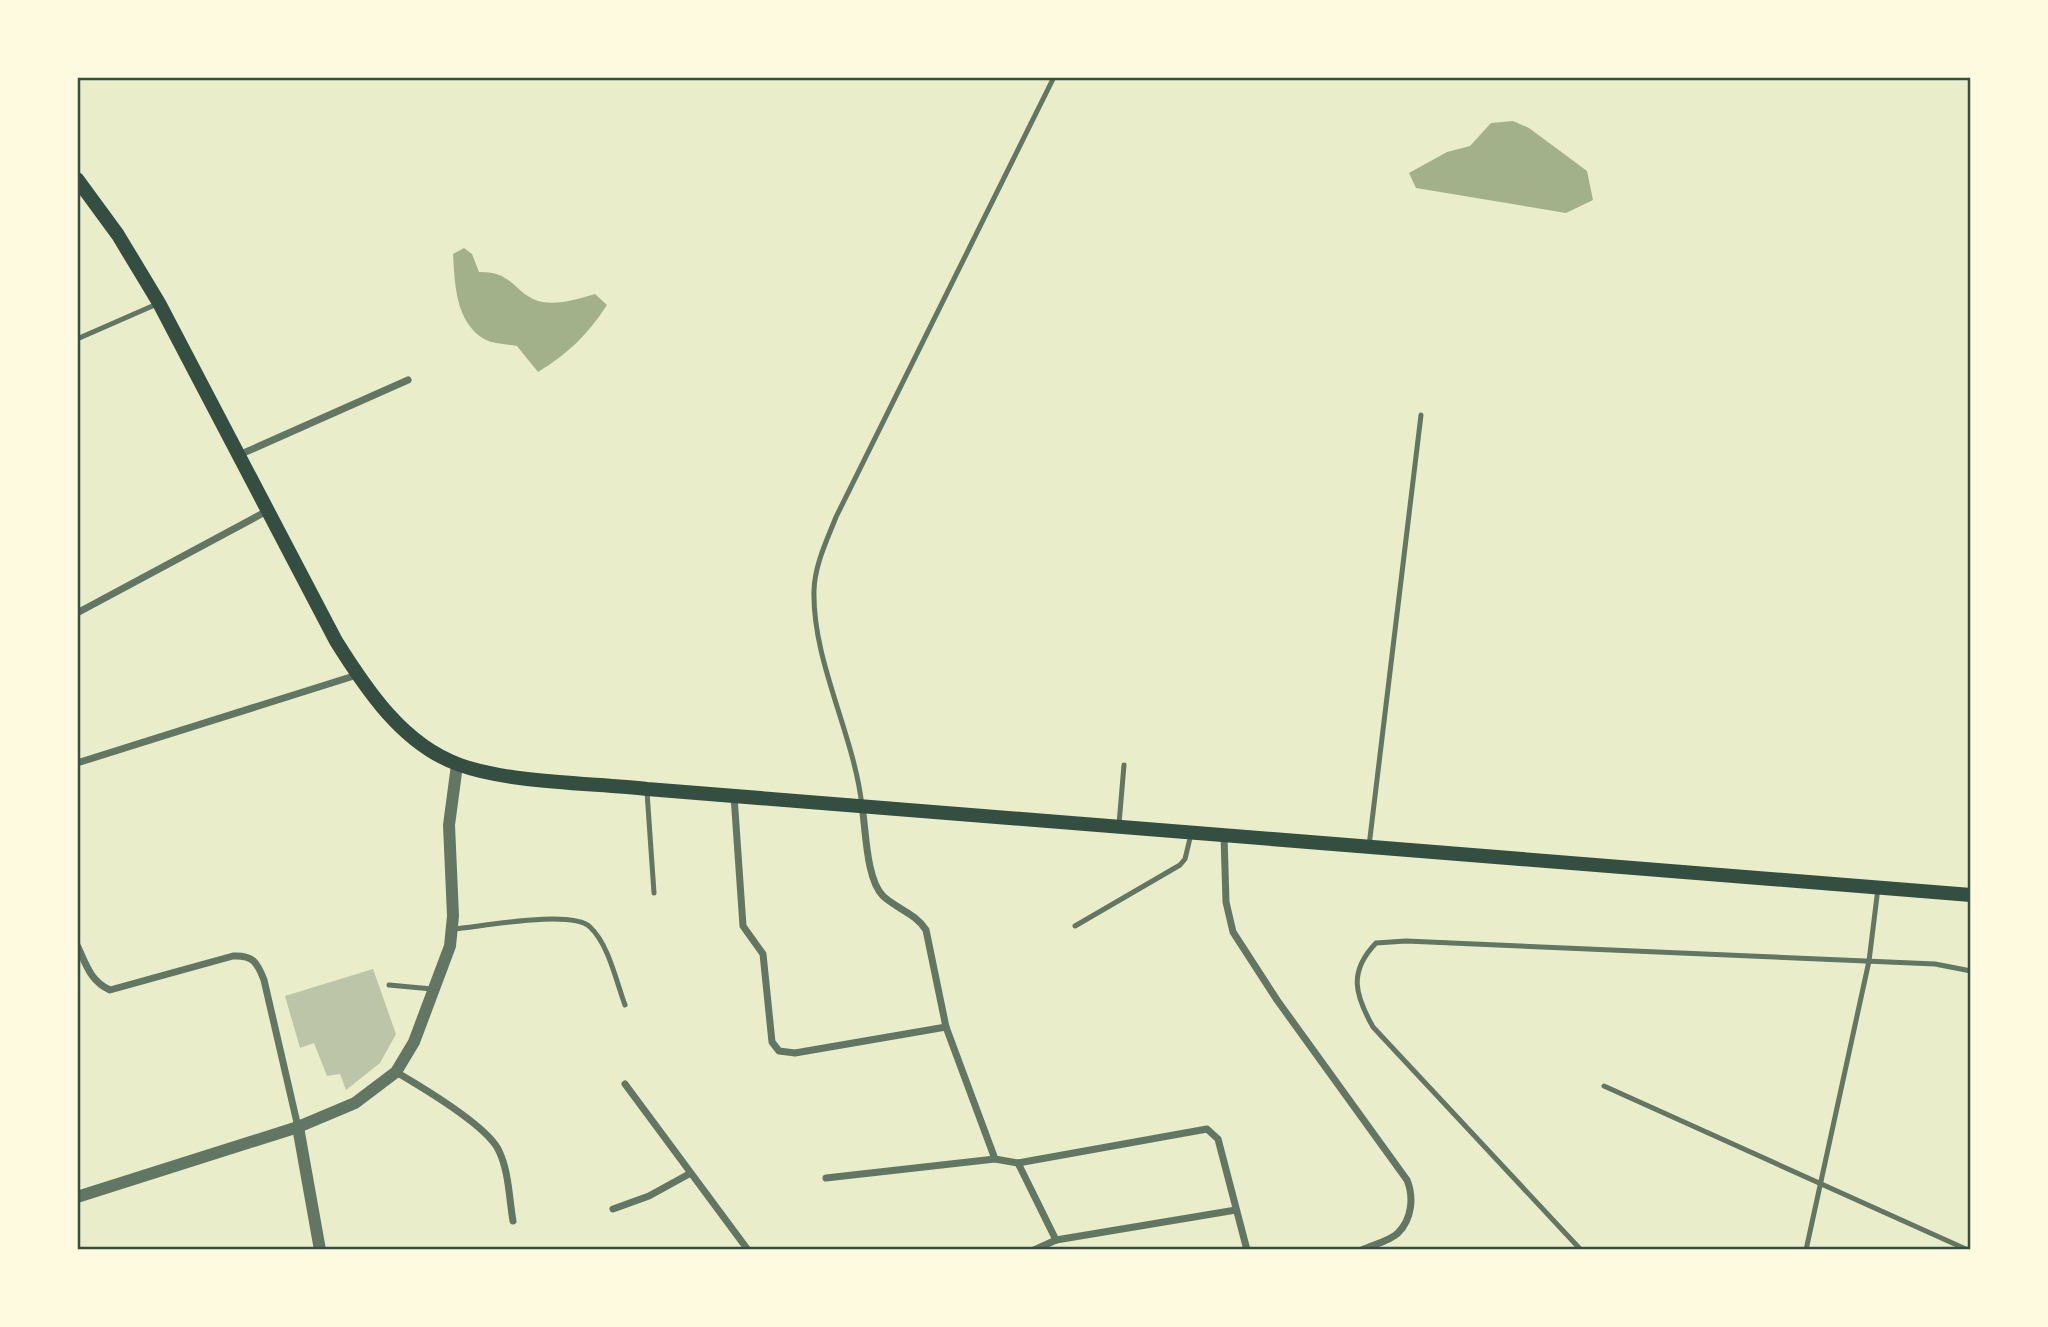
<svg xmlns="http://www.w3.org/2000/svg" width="2048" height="1327" viewBox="0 0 2048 1327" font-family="'DM Sans',sans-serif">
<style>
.water{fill:#a3b18a}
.building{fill:#bcc5a7}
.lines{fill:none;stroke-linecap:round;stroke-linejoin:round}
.service{stroke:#617663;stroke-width:5}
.minor{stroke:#617663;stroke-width:7}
.tertiary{stroke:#617663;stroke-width:12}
.secondary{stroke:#344e41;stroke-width:14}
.neatline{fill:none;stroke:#344e41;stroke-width:2.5}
</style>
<rect width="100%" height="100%" fill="#e9edc9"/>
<g class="water">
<polygon points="1513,121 1529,128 1587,171 1593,200 1566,213 1416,188 1409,173 1447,152 1470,146 1491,123"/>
<path d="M 464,248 L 472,254 L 479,272 C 513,271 514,293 538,301 C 556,306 578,299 595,294 L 607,305 C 588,334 568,354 538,372 L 517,346 C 507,344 493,344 484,339 C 455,321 455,284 453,254 Z"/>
</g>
<polygon class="building" points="373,969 396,1034 380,1063 346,1090 340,1074 327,1076 314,1043 300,1048 285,996"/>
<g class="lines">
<g class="service">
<polyline points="77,339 157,304"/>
<polyline points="647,792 654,893"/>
<path d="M 862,806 C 854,734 812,661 814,590 C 815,564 827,540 836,517 L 1054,77"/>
<polyline points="1119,824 1124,765"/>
<polyline points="1369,846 1421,415"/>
<polyline points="1075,926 1180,865 1185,859 1191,834"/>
<path d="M 453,929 C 480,927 571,909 590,927 C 609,945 616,981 625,1005"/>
<polyline points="389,985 432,989"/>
<polyline points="1604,1086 1968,1250"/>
<path d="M 1581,1250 L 1373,1027 C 1355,995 1348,972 1376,943 L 1406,941 L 1935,964 L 1971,971"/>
<polyline points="1806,1250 1869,961 1878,888"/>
</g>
<g class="minor">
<polyline points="239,455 408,380"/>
<polyline points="77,613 267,511"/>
<polyline points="77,763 357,675"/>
<polyline points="734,796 743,926 763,954 772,1042 779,1051 795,1053 946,1027"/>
<path d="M 862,806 C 866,830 866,879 883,896 C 897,909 915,913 926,930 L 946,1027 L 995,1159 L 1018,1163 L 1056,1240"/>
<path d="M 1224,836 L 1226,902 L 1233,932 L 1277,1000 L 1407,1180 C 1414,1197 1412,1219 1398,1233 C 1390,1241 1372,1245 1362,1250"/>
<path d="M 77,945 C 86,964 90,981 110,990 L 233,956 C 253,955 257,962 264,980 L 298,1127"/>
<path d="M 396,1072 C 420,1086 488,1126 499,1151 C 509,1172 509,1198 513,1221"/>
<polyline points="625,1084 748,1250"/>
<polyline points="1018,1163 1207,1129 1218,1139 1247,1250"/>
<polyline points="826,1178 995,1159"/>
<polyline points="613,1209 649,1196 689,1174"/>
<polyline points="1034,1250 1056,1240 1236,1210"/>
</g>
<g class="tertiary">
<polyline points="298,1127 320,1250"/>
<polyline points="77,1197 298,1127 355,1103 396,1072 414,1042 450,946 453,916 449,825 457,765"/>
</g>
<path class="secondary" d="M 77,179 L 118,235 L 159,303 L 336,641 C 366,689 403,745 460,765 C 509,783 593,783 647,789 L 1971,895"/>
</g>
<rect width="2048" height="1327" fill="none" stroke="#fefae0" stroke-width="158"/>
<rect x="79" y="79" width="1890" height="1169" class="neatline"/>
</svg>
